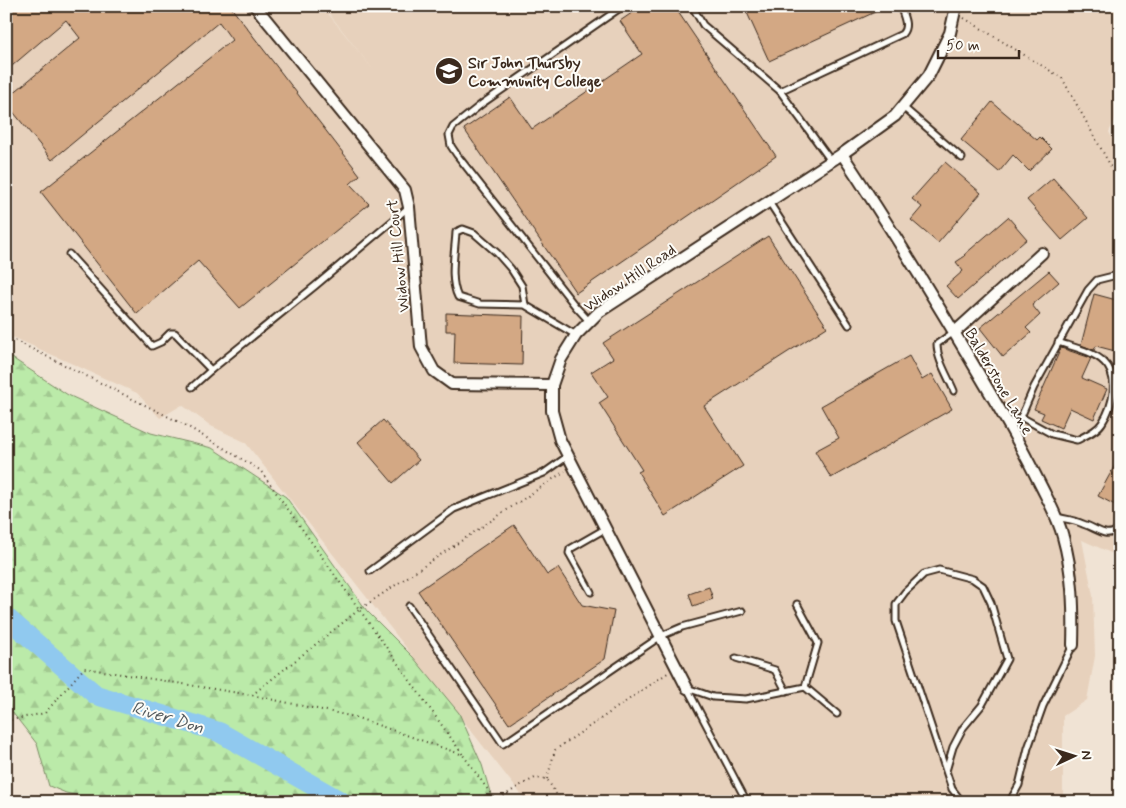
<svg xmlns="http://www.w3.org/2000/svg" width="1126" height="808" viewBox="0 0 1126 808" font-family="Mynerve,sans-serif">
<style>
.built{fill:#e7d1bc}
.forest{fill:url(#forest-firs);stroke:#7b8a64}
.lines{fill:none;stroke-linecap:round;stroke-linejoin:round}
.river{stroke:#90c9ef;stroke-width:20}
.building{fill:#d3a884;stroke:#3b2a1e}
.lane-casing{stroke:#3b2a1e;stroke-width:9}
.street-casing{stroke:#3b2a1e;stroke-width:14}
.path{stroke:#3b2a1e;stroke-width:2;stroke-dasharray:1 4;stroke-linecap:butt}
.lane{stroke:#fdfcf7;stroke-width:5}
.street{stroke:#fdfcf7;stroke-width:10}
.labels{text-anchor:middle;stroke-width:4;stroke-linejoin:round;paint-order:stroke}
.poi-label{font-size:16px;font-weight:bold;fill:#3b2a1e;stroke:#fdfcf7;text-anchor:start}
.street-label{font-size:16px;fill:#3b2a1e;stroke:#fdfcf7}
.water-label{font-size:18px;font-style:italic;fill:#545a5d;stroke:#fdfcf7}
</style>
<defs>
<pattern id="forest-firs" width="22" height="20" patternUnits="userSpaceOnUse" patternTransform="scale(1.25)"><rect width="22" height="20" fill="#bbeaa9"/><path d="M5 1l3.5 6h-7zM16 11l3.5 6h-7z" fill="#a2c991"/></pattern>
</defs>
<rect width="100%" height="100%" fill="#f0e3d4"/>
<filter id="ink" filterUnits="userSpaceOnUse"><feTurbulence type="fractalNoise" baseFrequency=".02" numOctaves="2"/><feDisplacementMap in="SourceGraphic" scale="10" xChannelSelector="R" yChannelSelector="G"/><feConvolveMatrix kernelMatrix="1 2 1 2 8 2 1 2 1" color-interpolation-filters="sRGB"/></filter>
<g filter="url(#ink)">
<polygon class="built" points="6,6 322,6 375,72 323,6 1120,6 1120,109 1109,132 1120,153 1120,557 1082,540 1093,596 1095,656 1087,700 1063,716 1063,802 527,802 245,442 211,426 182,405 160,418 137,393 6,334"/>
<polygon class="forest" points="6,354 68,395 151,433 212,448 286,497 367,611 413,657 459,713 482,765 493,802 107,802 66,793 49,786 37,744 12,712 6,693"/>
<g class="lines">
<polyline class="river" points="6,617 96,695 219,732 342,802"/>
</g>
<g class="building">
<polygon points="6,6 230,6 360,175 350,184 369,204 240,308 198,261 137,314 41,192 232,40 219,22 52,160 6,103 6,99 80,38 66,20 6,71"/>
<polygon points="642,6 674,6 776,156 576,293 464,129 510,97 532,129 642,54 620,21"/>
<polygon points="744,6 888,6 769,61"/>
<polygon points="992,102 1037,140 1040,137 1052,149 1029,171 1013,155 999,172 961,140"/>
<polygon points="945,162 981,193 938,243 911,220 922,207 912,199"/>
<polygon points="1053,178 1088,218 1062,240 1027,200"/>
<polygon points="1008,217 1027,239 958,299 946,286 963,271 956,262 965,256 964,255"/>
<polygon points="768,236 827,327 704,406 743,466 665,516 638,472 642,470 599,403 608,397 591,372 613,358 603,343"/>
<polygon points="1049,271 1059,282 1032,305 1040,315 1026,328 1031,333 1003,357 980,328"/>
<polygon points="1094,294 1120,301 1120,331 1115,351 1096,346 1094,350 1081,345"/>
<polygon points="446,313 523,316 522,365 454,363 455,331 446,331"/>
<polygon points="1061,348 1091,358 1082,378 1107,389 1094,419 1070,408 1061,428 1041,419 1044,413 1034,409"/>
<polygon points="909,356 922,380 932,374 952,409 831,478 815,451 839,438 821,406"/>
<polygon points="383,420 419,460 393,483 358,442"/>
<polygon points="1120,456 1120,501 1117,506 1098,496"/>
<polygon points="514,525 547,575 558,568 582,605 614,611 605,659 509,724 418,591"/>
<polygon points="709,587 713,599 693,606 689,594"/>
</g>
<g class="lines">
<defs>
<g id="lane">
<polyline points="692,6 703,25 780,91 831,161"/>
<path d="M 780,91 L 902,34 C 909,26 904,18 901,8"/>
<polyline points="903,107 962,158"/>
<polyline points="769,202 849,325"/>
<polyline points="69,254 152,346 161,342 170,333 175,333 211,370"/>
<path d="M 525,305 L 522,286 L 511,269 L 497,253 L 474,233 L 463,229 L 456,232 C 455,252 449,279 458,297 L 480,304 L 525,305 L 576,335"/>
<polyline points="589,321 576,307 457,155 451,146 449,135 453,127 483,103 623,6"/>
<polyline points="192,387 211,370 315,286 409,207"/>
<path d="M 954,391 C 948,376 937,360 937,344 L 954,332"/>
<polyline points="1021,417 1034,387 1088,290 1097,280 1113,276"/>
<path d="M 1009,425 L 1021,417 L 1052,434 L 1077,440 C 1085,436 1097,431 1102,423 C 1113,406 1120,377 1104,362 C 1093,351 1072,347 1058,342"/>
<path d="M 1056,517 C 1065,519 1075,520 1083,524 C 1099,529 1104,539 1120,529"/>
<polyline points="370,571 454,509 544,473 568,456"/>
<polyline points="591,592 569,553 570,549 605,529"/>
<polyline points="409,606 503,744 661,636 682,627 742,611"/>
<polyline points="736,658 775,670 786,691"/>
<polyline points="805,687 837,714"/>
<polyline points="687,688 713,697 746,699 805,687 818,643 797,604"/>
<polyline points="687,688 747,802"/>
<polyline points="946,771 953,747 963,728 982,705 1007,659 991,603 983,586 973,579 939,570 924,574 905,592 896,604 896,621 952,789 962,802"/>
<polyline points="858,802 873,800"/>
<polyline points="1007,802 1010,801 1019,785 1028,748 1043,706 1073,645"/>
</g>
<g id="street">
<polyline points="255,6 405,190 409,207 421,347 434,371 452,384 552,385"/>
<path d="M 842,154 C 895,234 945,316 993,398 C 1011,428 1027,458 1042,488 C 1050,504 1059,520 1063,537 C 1073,572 1074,608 1073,645"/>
<polyline points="955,332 1042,253"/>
<polyline points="687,688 560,440 552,411 552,385 561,359 576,335 599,312 842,154 895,116 929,75 950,33 956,6"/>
</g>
</defs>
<use href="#lane" class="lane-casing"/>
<use href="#street" class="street-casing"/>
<g class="path">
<polyline points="964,18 1062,78 1120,183"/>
<polyline points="6,336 185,425 260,470 463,755"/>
<polyline points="1114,523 1120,514"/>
<polyline points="252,695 360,609 565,471"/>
<polyline points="6,721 45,713 84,668 251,695 355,717 463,755 496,801 519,786 535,778 547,779 561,802"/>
<polyline points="547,779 555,750 669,672"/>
</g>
<use href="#lane" class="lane"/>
<use href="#street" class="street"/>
</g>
</g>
<defs>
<symbol id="school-disc" viewBox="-11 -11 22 22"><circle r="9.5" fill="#3b2a1e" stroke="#fdfcf7"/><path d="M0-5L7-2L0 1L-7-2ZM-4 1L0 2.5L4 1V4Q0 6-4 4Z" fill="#fff"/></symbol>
</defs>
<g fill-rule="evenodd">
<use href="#school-disc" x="433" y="55" width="32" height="32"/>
</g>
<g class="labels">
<g class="poi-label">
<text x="468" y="68">Sir John Thursby<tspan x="468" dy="18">Community College</tspan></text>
</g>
<g class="street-label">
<text transform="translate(397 256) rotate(-96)" y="6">Widow Hill Court</text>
<text transform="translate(629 277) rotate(-34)" y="6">Widow Hill Road</text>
<text transform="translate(1000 381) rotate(60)" y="6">Balderstone Lane</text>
</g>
<g class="water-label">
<text transform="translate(168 717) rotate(17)" y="6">River Don</text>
</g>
</g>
<rect width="1126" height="808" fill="none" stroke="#fdfcf7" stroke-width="25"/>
<rect x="12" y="12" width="1101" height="783" fill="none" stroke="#3b2a1e" stroke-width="2" filter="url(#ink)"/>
<g transform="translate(1074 756) rotate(86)" stroke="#fdfcf7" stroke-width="4" paint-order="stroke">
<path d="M0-4L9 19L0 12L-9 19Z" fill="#3b2a1e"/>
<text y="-8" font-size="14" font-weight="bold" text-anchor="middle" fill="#3b2a1e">N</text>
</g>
<path d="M938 50v8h81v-8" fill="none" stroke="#3b2a1e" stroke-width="2.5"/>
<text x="946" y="50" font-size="15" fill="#3b2a1e" stroke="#fdfcf7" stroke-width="4" paint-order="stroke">50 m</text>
</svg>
